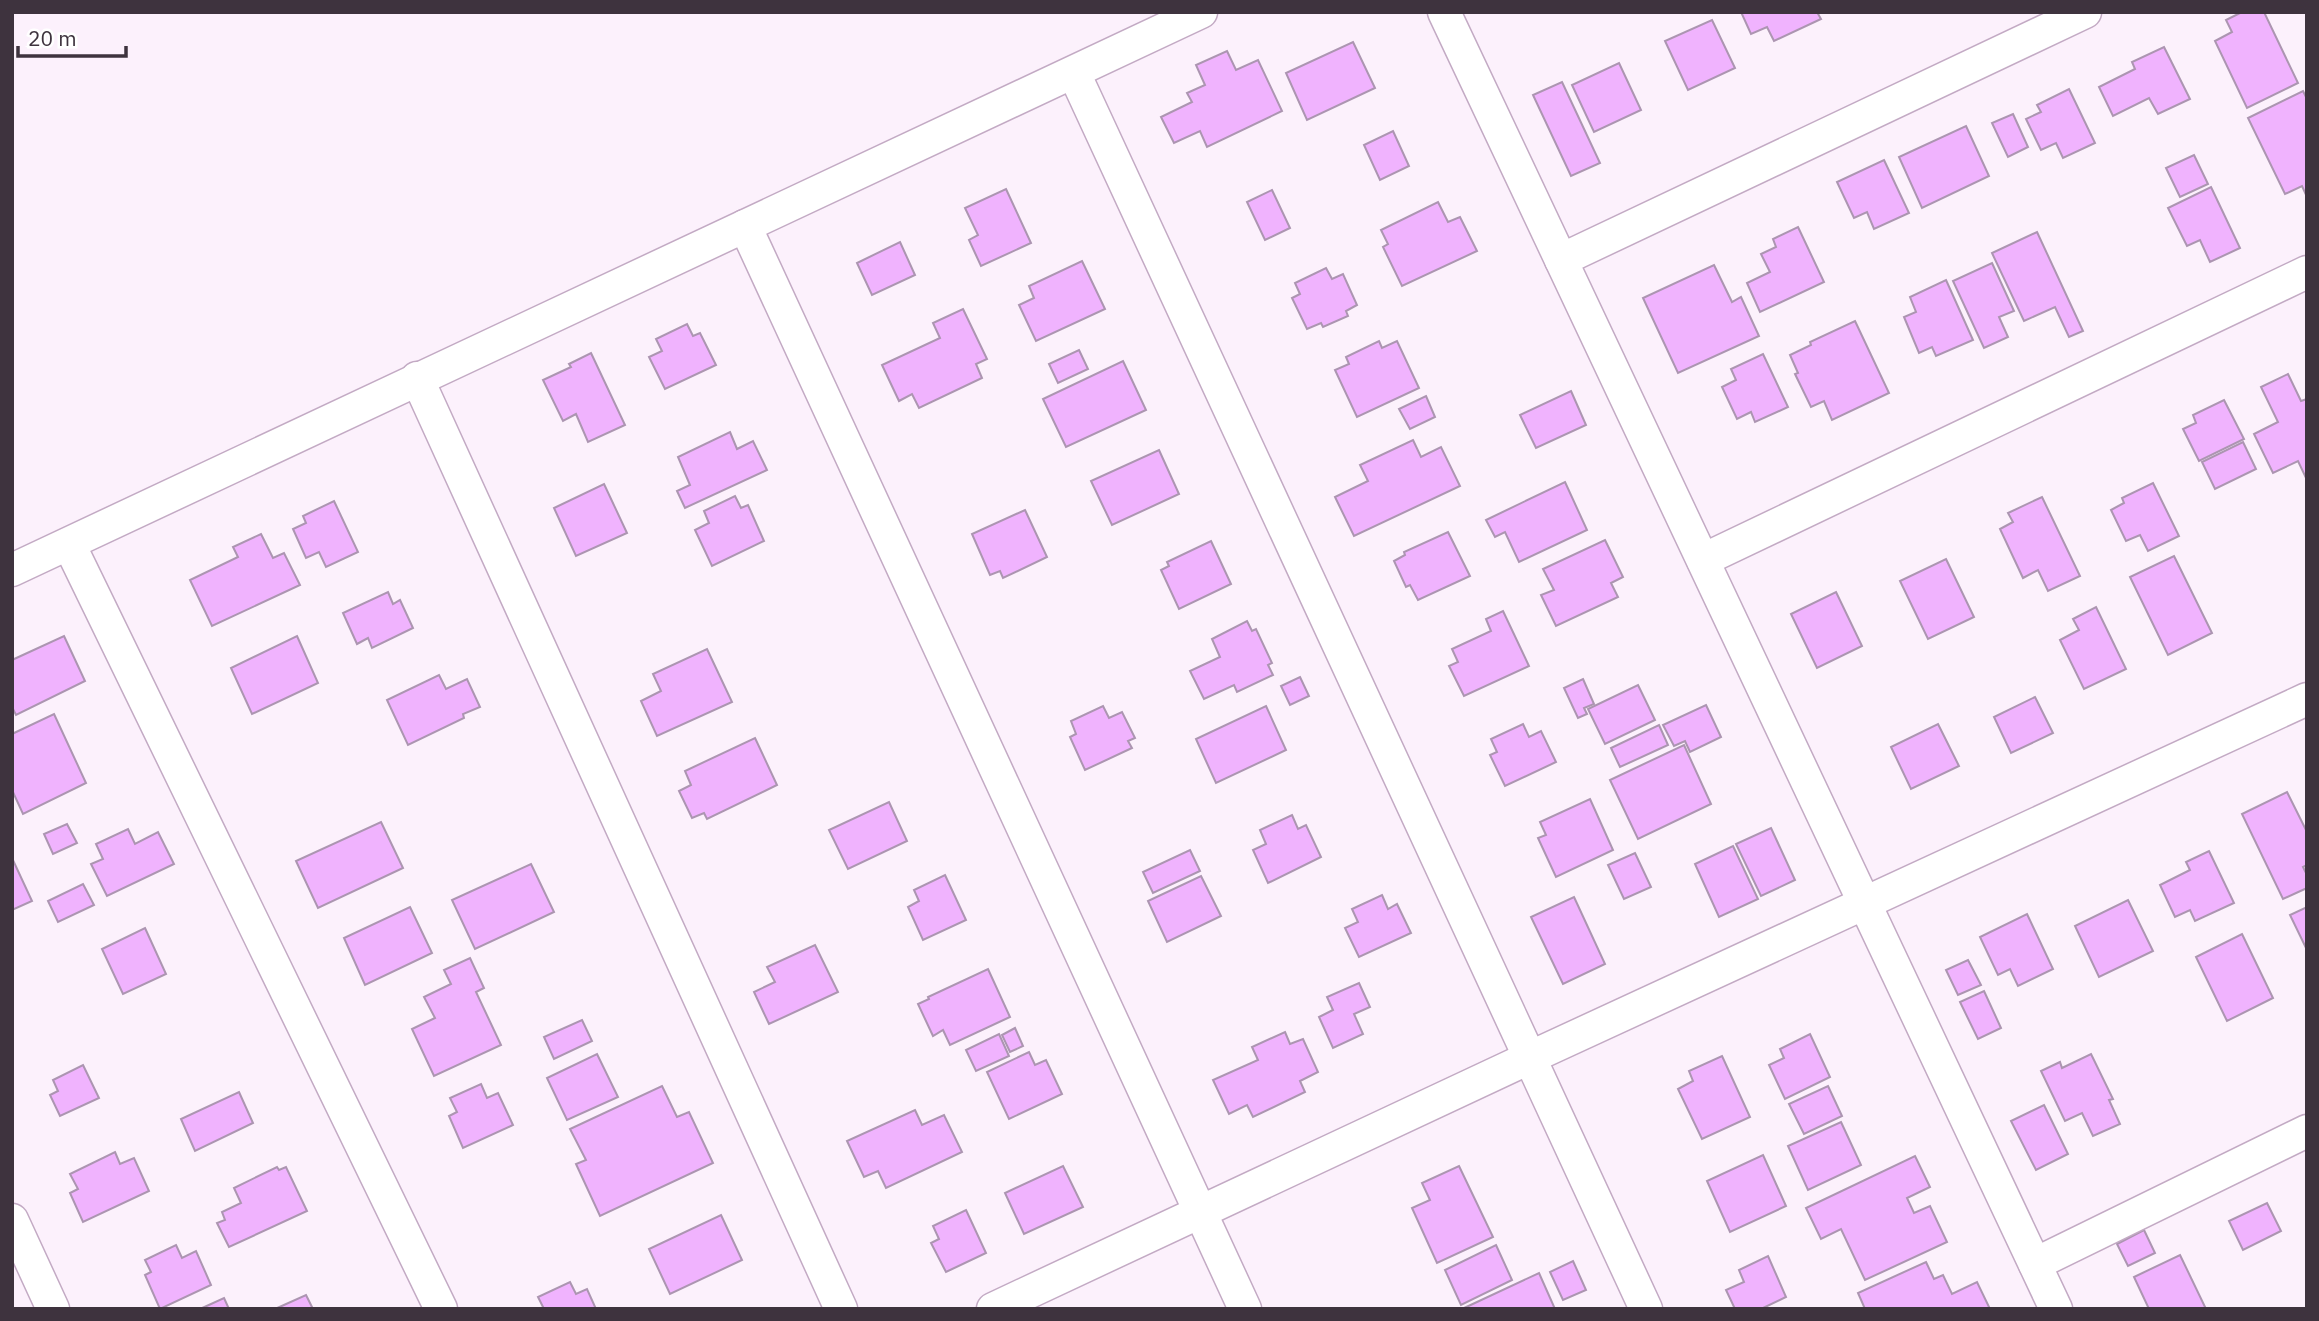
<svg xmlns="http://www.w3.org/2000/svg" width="2319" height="1321" viewBox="0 0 2319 1321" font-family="'IBM Plex Sans',sans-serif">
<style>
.building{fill:#f0b3fe;stroke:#ac95b1;stroke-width:2}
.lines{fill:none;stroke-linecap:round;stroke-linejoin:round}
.minor-casing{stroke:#c3aac4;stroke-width:35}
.minor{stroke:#fff;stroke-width:32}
</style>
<rect width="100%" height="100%" fill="#fcf1fc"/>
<g class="building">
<polygon points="1741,12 1817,12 1821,19 1774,41 1767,27 1751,34"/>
<polygon points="2242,12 2264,12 2298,83 2247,108 2215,41 2232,32 2226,20"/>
<polygon points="1712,20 1735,68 1688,90 1665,41"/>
<polygon points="1353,42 1375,88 1307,120 1286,73"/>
<polygon points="2164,47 2190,99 2158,114 2149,98 2113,116 2099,87 2135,69 2132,62"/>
<polygon points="1227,51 1236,70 1258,60 1282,111 1207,147 1200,131 1174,143 1161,117 1192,102 1187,93 1205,85 1196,65"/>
<polygon points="1619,63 1641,110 1594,132 1572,85"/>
<polygon points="1562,82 1600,163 1571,176 1533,95"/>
<polygon points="2069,89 2095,143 2063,158 2056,143 2041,150 2026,119 2041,112 2037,105"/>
<polygon points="2303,91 2307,99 2307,197 2302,186 2285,194 2248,118"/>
<polygon points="2013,114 2028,147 2008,157 1992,123"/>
<polygon points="1966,126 1989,176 1922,208 1899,157"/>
<polygon points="1393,131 1409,166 1380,180 1364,145"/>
<polygon points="2194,155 2208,184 2180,197 2166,168"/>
<polygon points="1884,160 1909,213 1874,229 1867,212 1854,218 1837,182"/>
<polygon points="2211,187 2240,248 2210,262 2200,240 2187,246 2168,208"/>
<polygon points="1006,189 1031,243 981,266 969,240 978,235 965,208"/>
<polygon points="1272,190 1290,228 1265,240 1247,202"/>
<polygon points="1438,202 1448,222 1460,217 1477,251 1402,286 1383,247 1388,244 1381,230"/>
<polygon points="1798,227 1824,282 1760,312 1747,283 1770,272 1761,254 1776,247 1773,239"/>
<polygon points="2037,232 2083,331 2069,337 2055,307 2024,321 1992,253"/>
<polygon points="900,242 915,275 872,295 857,263"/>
<polygon points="1082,261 1105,309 1036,341 1019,305 1034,298 1029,286"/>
<polygon points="1992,263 2014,311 1999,317 2008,337 1984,348 1953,281"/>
<polygon points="1714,265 1732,302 1741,297 1759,336 1678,373 1643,298"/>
<polygon points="1326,268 1332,279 1343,274 1357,305 1346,311 1348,316 1323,327 1321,323 1307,329 1292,298 1300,294 1295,283"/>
<polygon points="1946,280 1973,340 1936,356 1932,347 1919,353 1904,317 1916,312 1910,297"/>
<polygon points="963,309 987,359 976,364 982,378 919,408 912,394 899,401 882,365 940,338 933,323"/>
<polygon points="1855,321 1889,393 1832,420 1824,401 1811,407 1795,374 1798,373 1790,355 1811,345 1810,342"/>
<polygon points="687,324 693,336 700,333 716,365 665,389 649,357 662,351 656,339"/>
<polygon points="1379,341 1382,348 1397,341 1419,388 1357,417 1335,370 1349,364 1346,357"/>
<polygon points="1079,350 1088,369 1058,383 1049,364"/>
<polygon points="591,353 625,425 588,442 576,414 563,421 543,380 571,367 569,364"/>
<polygon points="1763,354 1788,407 1755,422 1751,412 1737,419 1722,387 1736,380 1731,369"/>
<polygon points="1123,361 1146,410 1066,447 1043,399"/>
<polygon points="2288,374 2301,401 2307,399 2307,480 2298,461 2273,473 2254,434 2278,422 2261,387"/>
<polygon points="1571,391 1586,425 1536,448 1520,415"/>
<polygon points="1426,396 1435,417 1410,429 1399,409"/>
<polygon points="2224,400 2244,439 2199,461 2183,429 2196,423 2193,415"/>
<polygon points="730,432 737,449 753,441 767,470 685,508 677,491 690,485 678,457"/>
<polygon points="1413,440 1421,457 1441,447 1460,486 1354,536 1335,497 1368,481 1360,465"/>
<polygon points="2243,442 2256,469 2215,489 2202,462"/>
<polygon points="1159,450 1179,494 1112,525 1091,481"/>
<polygon points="1565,482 1587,530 1519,562 1505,532 1495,537 1486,520"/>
<polygon points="2153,483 2179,536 2148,551 2140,535 2126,541 2111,510 2124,503 2122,498"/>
<polygon points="604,484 627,533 576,556 554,508"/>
<polygon points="735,496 741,508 748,505 764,541 712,566 695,530 709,523 704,511"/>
<polygon points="2042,497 2080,576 2048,591 2038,570 2023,578 2000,529 2013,522 2008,513"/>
<polygon points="334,501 358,552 326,567 319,552 306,558 293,529 306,523 303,516"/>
<polygon points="1025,510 1047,557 1003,578 1000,571 990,575 972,534"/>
<polygon points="1448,532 1470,576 1418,600 1410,585 1406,587 1394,561 1405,555 1404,552"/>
<polygon points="261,534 273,558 284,553 300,585 212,626 190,580 238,557 233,547"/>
<polygon points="1605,540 1623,577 1611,583 1618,597 1556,626 1541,595 1554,590 1543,569"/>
<polygon points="1211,541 1231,584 1179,609 1161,570 1169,566 1167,562"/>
<polygon points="2174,556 2212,633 2168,655 2130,577"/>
<polygon points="1946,559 1974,617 1928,639 1900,581"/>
<polygon points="388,592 393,604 400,600 413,628 372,648 368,638 357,644 343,613"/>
<polygon points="1836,592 1862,646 1817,668 1791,614"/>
<polygon points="2096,607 2126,669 2084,689 2060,640 2079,630 2073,619"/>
<polygon points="1503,611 1529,666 1464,696 1449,666 1458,662 1452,649 1491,631 1486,619"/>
<polygon points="1247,621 1252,631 1256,629 1272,663 1268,665 1273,675 1237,692 1234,685 1204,699 1190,671 1220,657 1212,639"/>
<polygon points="64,636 85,681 16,715 12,707 12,660"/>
<polygon points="297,636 318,683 252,714 231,668"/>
<polygon points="707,649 732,702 657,736 641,701 661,691 653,674"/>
<polygon points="439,675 446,689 467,679 480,707 463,714 464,718 408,745 387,700"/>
<polygon points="1300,677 1309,696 1290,705 1281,686"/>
<polygon points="1583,679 1594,704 1584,708 1587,714 1578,718 1564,688"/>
<polygon points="1638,685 1655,720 1605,744 1588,709"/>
<polygon points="2035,697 2053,733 2011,753 1994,717"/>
<polygon points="1706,705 1721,737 1690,752 1685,741 1674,746 1663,725"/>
<polygon points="1103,706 1109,718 1122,712 1135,738 1128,741 1132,748 1085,770 1070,737 1076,734 1071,721"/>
<polygon points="1266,706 1286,750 1216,783 1196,739"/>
<polygon points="54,714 86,783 23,814 12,790 12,734"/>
<polygon points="1523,724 1529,737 1541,731 1556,762 1505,786 1490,755 1497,752 1491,739"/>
<polygon points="1938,724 1959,766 1911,789 1891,747"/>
<polygon points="1659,725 1668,745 1620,767 1611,748"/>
<polygon points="755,738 777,785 707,819 704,813 692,818 679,791 691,785 685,771"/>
<polygon points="1684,745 1711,804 1638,839 1610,780"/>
<polygon points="2287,792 2307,832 2307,865 2303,867 2307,875 2307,888 2283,899 2242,814"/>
<polygon points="1590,799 1613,850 1556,877 1538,838 1546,835 1540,822"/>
<polygon points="889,802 907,841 848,869 829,830"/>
<polygon points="1292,815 1298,829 1306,825 1321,857 1268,883 1253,850 1266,844 1260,830"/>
<polygon points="381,822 403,868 318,908 296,861"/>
<polygon points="67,824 77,843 53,854 44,834"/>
<polygon points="1771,828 1795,880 1761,896 1736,844"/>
<polygon points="128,829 135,844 158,832 174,864 107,896 91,864 103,859 96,844"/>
<polygon points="1733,846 1758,899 1719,917 1695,864"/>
<polygon points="1190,850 1200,871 1153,893 1143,872"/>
<polygon points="2209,851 2234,903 2195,921 2190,910 2175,917 2160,885 2190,870 2186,862"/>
<polygon points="1635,853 1651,887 1624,899 1608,865"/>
<polygon points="12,858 32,901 12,910"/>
<polygon points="531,864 554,912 475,949 452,900"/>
<polygon points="945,875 966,920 923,940 908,907 919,901 914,890"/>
<polygon points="1201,876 1221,916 1167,942 1148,901"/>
<polygon points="83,884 94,905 58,922 48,901"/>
<polygon points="1382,895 1388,909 1397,904 1411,933 1359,957 1345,928 1358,922 1352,909"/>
<polygon points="1574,897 1605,964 1563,984 1531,917"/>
<polygon points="2128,900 2153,951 2099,977 2075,926"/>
<polygon points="410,907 432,953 365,985 344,938"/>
<polygon points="2307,907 2307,950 2290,915"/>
<polygon points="2027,914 2053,969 2018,986 2010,969 1998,975 1980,937"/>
<polygon points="145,928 166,974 123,994 102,949"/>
<polygon points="2242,934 2273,998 2227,1021 2196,957"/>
<polygon points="815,945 838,992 769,1024 754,992 775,982 767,967"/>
<polygon points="470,958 484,988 476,992 501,1045 434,1076 412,1029 435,1018 424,997 451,984 444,970"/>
<polygon points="1968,960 1981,985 1958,995 1946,970"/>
<polygon points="988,969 1010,1017 950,1045 943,1030 933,1036 918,1004 929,999 928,997"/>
<polygon points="1359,983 1370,1007 1354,1014 1363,1034 1333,1048 1319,1017 1333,1010 1327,997"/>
<polygon points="1984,991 2001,1028 1978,1039 1960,1002"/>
<polygon points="582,1020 592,1041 554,1059 544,1037"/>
<polygon points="1015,1028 1023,1046 1010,1052 1002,1035"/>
<polygon points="1285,1032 1290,1044 1303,1039 1318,1072 1300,1081 1305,1092 1253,1117 1247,1105 1229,1114 1213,1080 1258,1060 1252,1047"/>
<polygon points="999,1034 1009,1056 976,1071 966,1050"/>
<polygon points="1810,1034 1830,1077 1785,1099 1769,1065 1784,1058 1780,1049"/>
<polygon points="1029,1052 1035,1065 1046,1060 1062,1094 1009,1119 987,1072"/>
<polygon points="597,1054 618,1097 567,1120 547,1078"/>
<polygon points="2091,1054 2113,1099 2109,1100 2120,1124 2093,1136 2082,1113 2065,1121 2041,1071 2060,1062 2062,1068"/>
<polygon points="1722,1056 1750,1117 1702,1139 1678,1089 1693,1081 1689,1071"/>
<polygon points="83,1065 99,1098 60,1116 50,1095 58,1091 53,1080"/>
<polygon points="481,1084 487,1098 498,1093 513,1125 463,1148 449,1116 457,1112 450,1098"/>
<polygon points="662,1086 677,1117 689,1112 713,1163 600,1216 576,1164 586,1160 570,1129"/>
<polygon points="1828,1086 1842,1116 1804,1134 1789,1104"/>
<polygon points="239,1092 253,1123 195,1151 181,1119"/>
<polygon points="2044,1105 2068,1154 2036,1170 2011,1121"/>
<polygon points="915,1110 922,1125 944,1115 962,1152 886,1188 878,1171 864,1177 847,1141"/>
<polygon points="1841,1122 1861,1165 1808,1190 1788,1146"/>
<polygon points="115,1152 120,1164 134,1158 149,1191 83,1222 70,1193 78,1189 70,1174"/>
<polygon points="1763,1155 1786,1206 1730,1232 1707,1181"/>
<polygon points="1915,1156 1930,1187 1907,1198 1914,1213 1930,1206 1947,1242 1865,1280 1841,1229 1821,1239 1806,1208"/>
<polygon points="1063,1166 1083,1207 1024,1234 1005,1193"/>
<polygon points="1459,1166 1493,1237 1437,1263 1412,1208 1430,1200 1422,1183"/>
<polygon points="277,1167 279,1170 286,1167 307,1211 229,1247 217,1223 225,1220 222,1212 241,1203 234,1188"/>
<polygon points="2267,1203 2281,1231 2243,1250 2229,1221"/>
<polygon points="966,1210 986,1253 946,1272 931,1243 939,1239 933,1226"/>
<polygon points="721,1215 742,1260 670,1294 649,1249"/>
<polygon points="2144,1230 2155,1253 2128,1266 2117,1244"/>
<polygon points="176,1245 182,1258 196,1251 211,1285 160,1309 145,1275 151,1272 145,1260"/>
<polygon points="1496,1245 1512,1280 1461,1305 1445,1270"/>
<polygon points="2180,1255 2206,1309 2149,1309 2134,1277"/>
<polygon points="1768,1256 1786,1297 1761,1309 1735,1309 1726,1290 1744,1282 1739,1270"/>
<polygon points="1573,1261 1586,1290 1563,1300 1550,1272"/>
<polygon points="1926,1262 1934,1279 1943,1275 1952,1294 1977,1282 1990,1309 1865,1309 1858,1293"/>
<polygon points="1539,1273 1555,1309 1462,1309"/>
<polygon points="570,1282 576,1294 587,1289 596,1309 544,1309 538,1297"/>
<polygon points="306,1295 313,1309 275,1309"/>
<polygon points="224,1298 229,1309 200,1309"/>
</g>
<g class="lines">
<defs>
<g id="minor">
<polyline points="1444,12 2056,1309"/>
<polyline points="1074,73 1646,1309"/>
<polyline points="745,226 1245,1309"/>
<polyline points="1561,260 2085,12"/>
<polyline points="417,378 841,1309"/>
<polyline points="69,544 441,1309"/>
<polyline points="1703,560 2307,272"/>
<polyline points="12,570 1201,12"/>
<polyline points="12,1220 53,1309"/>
<polyline points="2035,1264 2307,1131"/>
<polyline points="993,1309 1531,1057 2307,699"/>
</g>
</defs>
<use href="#minor" class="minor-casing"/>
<use href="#minor" class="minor"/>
</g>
<rect width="2319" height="1321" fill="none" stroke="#3e333e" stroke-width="28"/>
<path d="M18 46v10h108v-10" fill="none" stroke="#3e333e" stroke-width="3.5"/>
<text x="28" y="46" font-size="21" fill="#3e333e" stroke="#ffffff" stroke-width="5" paint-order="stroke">20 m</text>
</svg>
